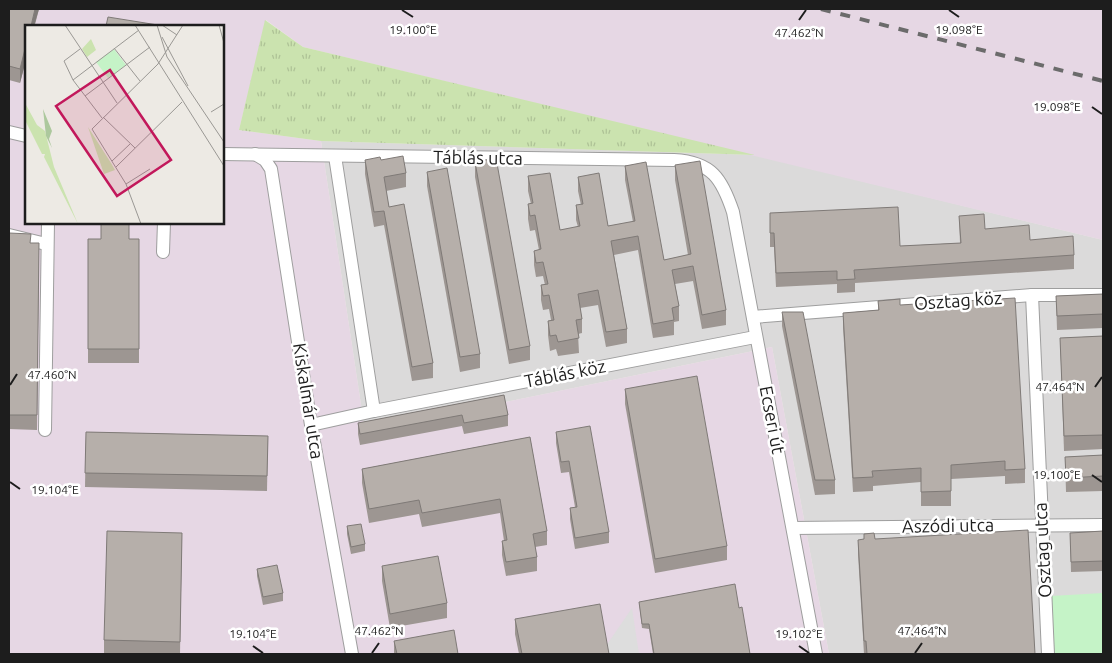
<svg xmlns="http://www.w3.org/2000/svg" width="1112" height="663" viewBox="0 0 1112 663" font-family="Ubuntu,sans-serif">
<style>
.residential{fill:#dbdada}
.industrial{fill:#e6d7e4;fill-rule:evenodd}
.grass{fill:url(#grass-tufts)}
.park{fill:#c5f3c7}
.parking{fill:#ddd}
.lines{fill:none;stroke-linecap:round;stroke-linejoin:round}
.minor-casing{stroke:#9e9e9e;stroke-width:14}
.minor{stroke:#fff;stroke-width:12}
.rail{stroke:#6b6b6b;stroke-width:4;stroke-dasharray:10 10;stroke-linecap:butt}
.wall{fill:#9d9692}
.shaded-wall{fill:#7f7a77}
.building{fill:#b6afaa;stroke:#7f7a77}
.ticks{fill:none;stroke:#1d1d1d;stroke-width:2}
.labels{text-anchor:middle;stroke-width:5;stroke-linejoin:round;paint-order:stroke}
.street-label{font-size:18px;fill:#1d1d1d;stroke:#fff}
.inset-road{fill:none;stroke:#9a9894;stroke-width:1}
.view{fill:#c2185b;fill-opacity:0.15;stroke:#c2185b;stroke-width:2.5}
.inset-edge{fill:none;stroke:#1d1d1d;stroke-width:2.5}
.ticks-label{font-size:12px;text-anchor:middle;fill:#1d1d1d;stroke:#fff;stroke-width:5;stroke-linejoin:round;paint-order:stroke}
</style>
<defs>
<pattern id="grass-tufts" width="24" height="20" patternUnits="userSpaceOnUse" patternTransform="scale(1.25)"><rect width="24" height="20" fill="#cbe3af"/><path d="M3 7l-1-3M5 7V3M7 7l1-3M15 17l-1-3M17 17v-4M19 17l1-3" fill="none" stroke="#aec296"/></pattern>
</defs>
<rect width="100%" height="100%" fill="#edeae4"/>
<polygon class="residential" points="321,141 755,155 1103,240 1103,654 829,654 772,347 365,431"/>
<path class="industrial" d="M 9,9 L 1103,9 L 1103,240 L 303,47 L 266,20 L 239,130 L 321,141 L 365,431 L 772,347 L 829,654 L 9,654 ZM 26,26 L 222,26 L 222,222 L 26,222 Z"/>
<polygon class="grass" points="265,20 303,47 755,155 321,141 239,130"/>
<polygon class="park" points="1103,593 1103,654 1053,654 1051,596"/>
<polygon class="parking" points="632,608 639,654 607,654 606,646"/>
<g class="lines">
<defs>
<g id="minor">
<polyline points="9,132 26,136"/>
<path d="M 222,154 L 674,160 C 712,162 722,179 733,212 L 816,654"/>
<polyline points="255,154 265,160 271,169 311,425 352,654"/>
<polyline points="335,156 374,411"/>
<polyline points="9,235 46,244"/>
<polyline points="163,252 164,222"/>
<polyline points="1032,295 1048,654"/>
<polyline points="753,317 1032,295 1103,295"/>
<polyline points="311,425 374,411 755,337"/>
<polyline points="45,430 48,222"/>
<polyline points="793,528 1103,525"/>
</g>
</defs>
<use href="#minor" class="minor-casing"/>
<use href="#minor" class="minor"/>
<polyline class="rail" points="821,9 1103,81"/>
</g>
<g class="wall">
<polygon points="9,9 39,9 20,83 9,80"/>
<polygon points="365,160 381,160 406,173 406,187 386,191 389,207 433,363 433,378 412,381 384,225 374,227 365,174"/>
<polygon points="475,162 530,346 530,360 509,364 475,177"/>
<polygon points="675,165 726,310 726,325 702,329 693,281 675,284 679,306 679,321 674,322 674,335 653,338 638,250 614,255 627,329 627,343 606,347 598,305 580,308 582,319 582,333 578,334 579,353 558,356 556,349 550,351 548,335 548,321 551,320 549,309 543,310 541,300 541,285 545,285 543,276 536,277 534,265 534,251 539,250 535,230 530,231 528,219 528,204 531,204 528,191 528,176 560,230 578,227 576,220 576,205 581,205 578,191 578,177 608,226 633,222 625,180 625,166 664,260 688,255 675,180"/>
<polygon points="427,172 480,354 480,368 460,372 427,186"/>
<polygon points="770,213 900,246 960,243 959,216 985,229 1074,255 1074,269 855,283 855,292 837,293 837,284 776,287 774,247 770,247"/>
<polygon points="9,233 31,243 39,243 37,430 9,429"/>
<rect x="88" y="239" width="51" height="124"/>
<polygon points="1103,294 1103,328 1057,330 1056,296"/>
<polygon points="878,301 900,305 1025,469 1025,483 1005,484 1005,476 951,479 951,506 921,506 921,482 873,486 873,491 853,492 843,327 843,313 878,310"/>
<polygon points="782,312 835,480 835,494 815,495 782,326"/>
<polygon points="1103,336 1103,449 1064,451 1060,338"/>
<polygon points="625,389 727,546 727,560 655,573 625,404"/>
<polygon points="504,395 508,415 508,426 464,434 462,426 360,445 358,434 358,423"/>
<polygon points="86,432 268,436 267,491 85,487"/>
<polygon points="556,432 609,532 609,543 575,549 570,519 570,508 575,507 569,472 561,473 556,443"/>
<polygon points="530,437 547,531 547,545 535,547 537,557 537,571 506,576 502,555 502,541 504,541 500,513 422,527 419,514 369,523 362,483 362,469"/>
<polygon points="1103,455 1103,491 1066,492 1065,457"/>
<polygon points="347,526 365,544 365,551 351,554 347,534"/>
<polygon points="1103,531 1103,571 1071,572 1070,533"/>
<polygon points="182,533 180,654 104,654 104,640"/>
<polygon points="875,539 1035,654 864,654 858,554 858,540"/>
<polygon points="382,566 447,603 447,618 390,628 382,581"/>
<polygon points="257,569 283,593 283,601 263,605 257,576"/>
<polygon points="639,602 739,608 750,654 653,654 649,629 642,628"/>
<polygon points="515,619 609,654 519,654 515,634"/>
<polygon points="394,641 458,654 394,654"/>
</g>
<g class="shaded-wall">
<polygon points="35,9 39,9 34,26 31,26"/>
<polygon points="26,45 26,60 20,83 20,69"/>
</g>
<g class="building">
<polygon points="9,9 35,9 31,26 26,26 26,45 20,69 9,66"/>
<polygon points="108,17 164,26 106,26"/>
<polygon points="403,156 406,173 384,177 389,207 404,204 433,363 412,367 384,211 374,212 365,160 380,157 381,160"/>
<polygon points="496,158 530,346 509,350 475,162"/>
<polygon points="700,161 726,310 702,315 693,266 672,270 679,306 672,308 674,320 653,324 638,236 611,241 627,329 606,332 598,290 578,294 582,319 576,320 579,338 558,342 556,335 550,336 548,321 554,320 549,295 543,296 541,285 548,284 543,262 536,263 534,251 541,249 535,215 530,216 528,204 533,203 528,176 550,173 560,230 580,226 576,205 583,204 578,177 599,173 608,226 635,221 625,166 646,162 664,260 691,254 675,165"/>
<polygon points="447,168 480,354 460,357 427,172"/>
<polygon points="898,207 900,246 961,243 959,216 984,214 985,229 1029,225 1030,240 1073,236 1074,255 854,270 855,279 837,280 837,271 776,273 774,233 770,233 770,213"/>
<polygon points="101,222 129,222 129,239 139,239 139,349 88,349 88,239 101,239"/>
<polygon points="9,233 31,234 30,243 39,243 37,415 9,415"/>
<polygon points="1103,294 1103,314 1057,316 1056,296"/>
<polygon points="1015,298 1025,469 1005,470 1005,461 951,465 951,491 921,492 921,468 872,471 873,477 853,478 843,313 879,310 878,301 900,299 900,305"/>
<polygon points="782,312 803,312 835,480 815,480"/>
<polygon points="1103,336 1103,435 1064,436 1060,338"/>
<polygon points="697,376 727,546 655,559 625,389"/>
<polygon points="504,395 508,415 464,423 462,415 360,434 358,423"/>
<polygon points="590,426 609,532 575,538 570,508 577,507 569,461 561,462 556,432"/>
<polygon points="86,432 268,436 267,476 85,473"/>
<polygon points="530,437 547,531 533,534 537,557 506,562 502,541 507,540 500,499 422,513 419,500 369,509 362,469"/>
<polygon points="1103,455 1103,476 1066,478 1065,457"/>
<polygon points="361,524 365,544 351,547 347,526"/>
<polygon points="1028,530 1035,654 867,654 866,641 864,641 858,540 864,539 864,534 874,533 875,539"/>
<polygon points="107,531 182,533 180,642 104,640"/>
<polygon points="1103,531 1103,561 1071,562 1070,533"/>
<polygon points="438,556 447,603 390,614 382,566"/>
<polygon points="277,565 283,593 263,597 257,569"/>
<polygon points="735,584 739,608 742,607 750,654 654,654 649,624 642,624 639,602"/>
<polygon points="600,604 609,654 522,654 515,619"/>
<polygon points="454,630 458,654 397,654 394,641"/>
</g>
<path class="ticks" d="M 402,10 L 413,17M 949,10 L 959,17M 799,20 L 806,10M 1092,107 L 1102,114M 10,385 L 17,374M 1095,387 L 1102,377M 1092,475 L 1102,482M 10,482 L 20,489M 253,646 L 263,653M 799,646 L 809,653M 372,653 L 379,643M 915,653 L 922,643"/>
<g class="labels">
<g class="street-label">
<text transform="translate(478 158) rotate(1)" y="6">Táblás utca</text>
<text transform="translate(958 301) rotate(-4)" y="6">Osztag köz</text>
<text transform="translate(565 374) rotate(-11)" y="6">Táblás köz</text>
<text transform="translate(308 401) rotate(81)" y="6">Kiskalmár utca</text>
<text transform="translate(772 420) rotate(79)" y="6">Ecseri út</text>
<text transform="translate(948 526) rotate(-1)" y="6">Aszódi utca</text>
<text transform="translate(1043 550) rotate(-93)" y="6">Osztag utca</text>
</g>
</g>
<g transform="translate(25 25)">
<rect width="199" height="199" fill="#edeae4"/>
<path d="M 66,14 L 71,25 L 62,32 L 57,24 ZM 0,78 L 12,100 L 20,106 L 29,142 L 53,199 L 19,132 L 20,129 L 17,129 L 0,95 ZM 63,102 L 86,138 L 90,145 L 79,149 Z" fill="#cbe3af"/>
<path d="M 18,84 L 27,106 L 24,114 L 27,123 L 21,111 Z" fill="#acc89d"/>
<path d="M 89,24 L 101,40 L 83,53 L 71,37 Z" fill="#c5f3c7"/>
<path class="inset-road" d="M 40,0 L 92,78M 110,0 L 199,141M 132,0 L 142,32 L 199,117M 137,0 L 152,10M 194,0 L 199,18M 137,12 L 163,61M 89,23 L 115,56M 55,24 L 39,36 L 48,55 L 77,93M 48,55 L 114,5M 60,71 L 125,22M 186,87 L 199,79M 78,92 L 110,123M 87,136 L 105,119M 91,142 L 157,77M 101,159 L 125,144M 116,199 L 101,159 L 67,104 L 133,39 L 158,0"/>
<path class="view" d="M 85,45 L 146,135 L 92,171 L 31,81 Z"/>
<rect width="199" height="199" class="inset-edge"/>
</g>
<g class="ticks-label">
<text x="959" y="34">19.098°E</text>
<text x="413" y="34">19.100°E</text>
<text x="799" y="37">47.462°N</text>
<text x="1057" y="111">19.098°E</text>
<text x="52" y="379">47.460°N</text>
<text x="1060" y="391">47.464°N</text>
<text x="1057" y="479">19.100°E</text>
<text x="55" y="494">19.104°E</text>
<text x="379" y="635">47.462°N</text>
<text x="922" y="635">47.464°N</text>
<text x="253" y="638">19.104°E</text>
<text x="799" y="638">19.102°E</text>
</g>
<rect width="1112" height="663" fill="none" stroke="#1d1d1d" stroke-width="20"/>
</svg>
